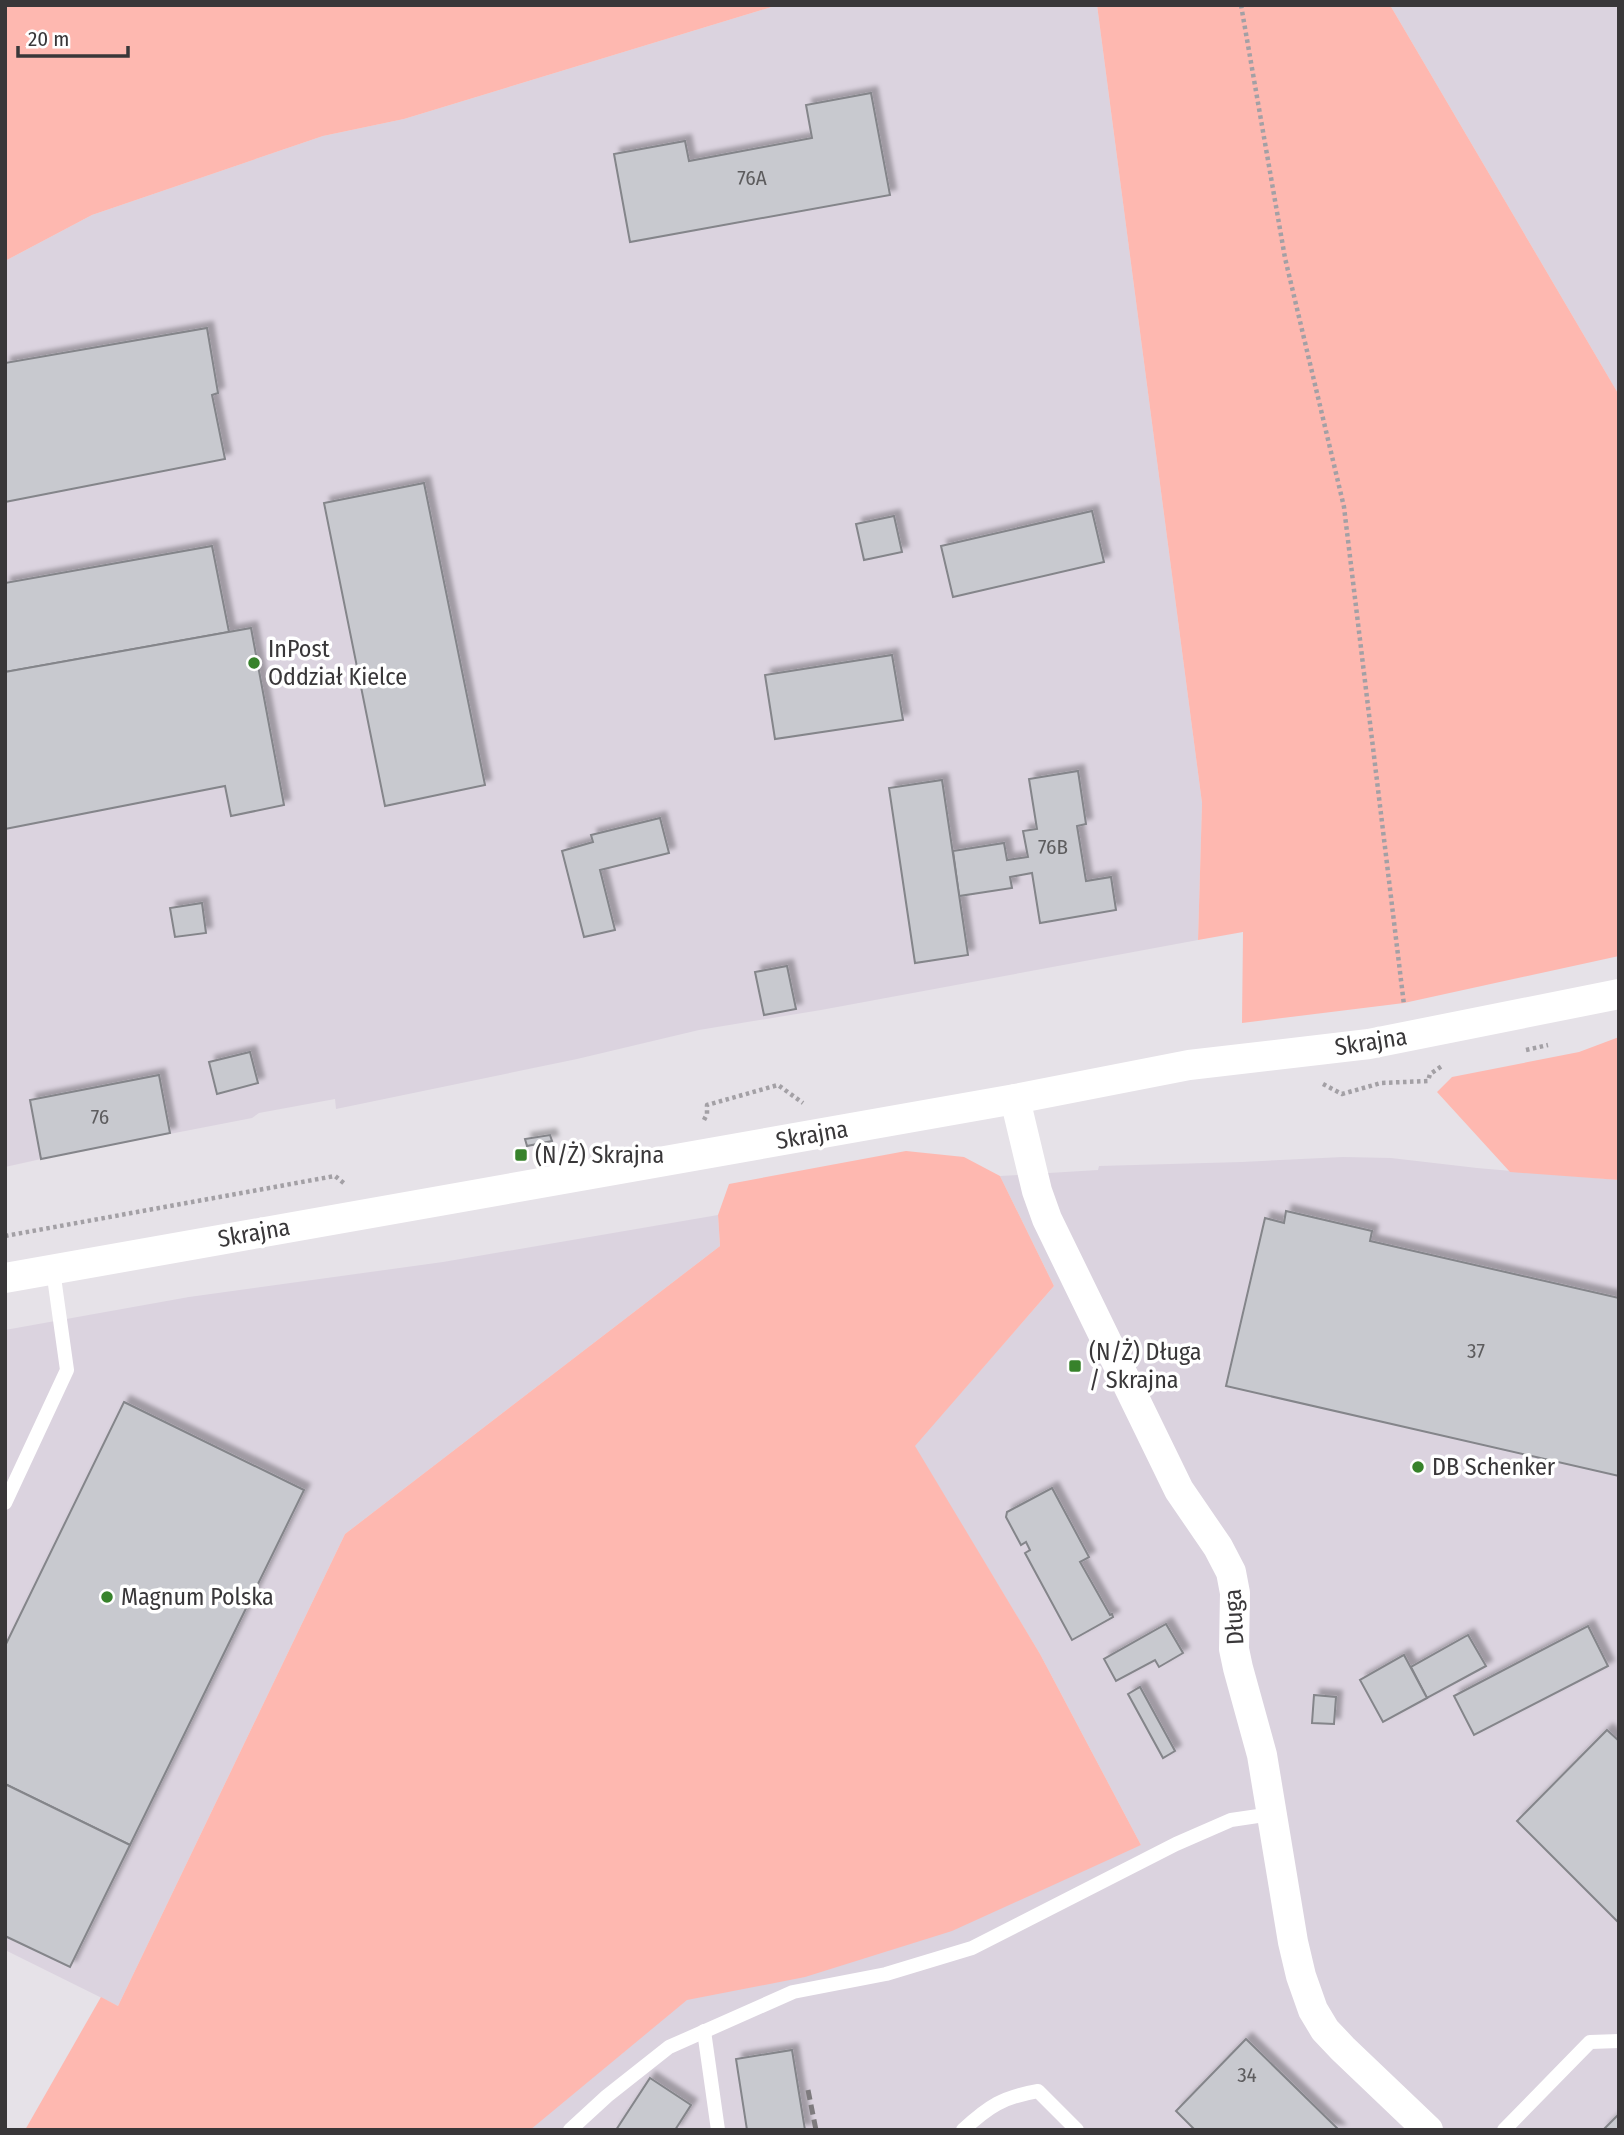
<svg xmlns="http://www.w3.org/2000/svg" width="1624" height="2135" viewBox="0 0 1624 2135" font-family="'Fira Sans Condensed',sans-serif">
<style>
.built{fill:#dbd3df}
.green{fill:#feb8b0}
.building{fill:#c8c9cf;stroke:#84858a;stroke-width:2;filter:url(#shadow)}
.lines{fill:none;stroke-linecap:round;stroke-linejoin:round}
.path{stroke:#a3a0a5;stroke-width:4.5;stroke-dasharray:3.5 3.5;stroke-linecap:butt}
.lane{stroke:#fff;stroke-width:14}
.street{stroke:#fff;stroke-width:30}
.rail{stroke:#7e7b7e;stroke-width:5;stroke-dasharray:10 5;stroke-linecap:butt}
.poi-dot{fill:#37822b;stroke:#fff;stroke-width:2.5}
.labels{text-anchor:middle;stroke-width:7;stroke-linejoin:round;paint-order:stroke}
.number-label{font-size:21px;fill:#5d5c5e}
.poi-label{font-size:24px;fill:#393739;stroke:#fff;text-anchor:start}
.street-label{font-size:24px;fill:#393739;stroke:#fff}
</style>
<defs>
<filter id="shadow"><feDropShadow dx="6" dy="-6" stdDeviation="2" flood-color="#0004"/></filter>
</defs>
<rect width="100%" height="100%" fill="#e6e2e8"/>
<g class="built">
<polygon points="778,5 1097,5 1202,803 1198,940 821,1010 699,1030 577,1059 336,1109 335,1099 259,1113 252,1118 41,1159 5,1167 5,261 92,215 323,136 404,119"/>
<polygon points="1390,5 1619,5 1619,395"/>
<polygon points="1343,1157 1391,1158 1477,1168 1619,1180 1619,2130 525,2130 682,2000 1141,1845 1040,1654 914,1446 1054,1286 1000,1176 1098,1170 1099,1166 1242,1162"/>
<polygon points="718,1215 720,1246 345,1534 118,2006 5,1950 5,1330 189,1297 443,1262"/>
</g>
<g class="green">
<polygon points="5,5 778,5 404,119 323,136 92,215 5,261"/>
<polygon points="1097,5 1390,5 1619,395 1619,956 1404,1003 1242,1023 1243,932 1198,940 1202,803"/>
<polygon points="1619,1037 1619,1180 1510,1172 1437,1092 1452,1077 1579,1052"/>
<polygon points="906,1151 964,1157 1000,1176 1054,1286 915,1446 1040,1654 1141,1845 952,1931 805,1977 687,2000 530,2130 25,2130 101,1997 118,2006 345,1534 720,1246 718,1215 729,1184"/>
</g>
<g class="building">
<polygon points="871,93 890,195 630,242 614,154 685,141 689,161 812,138 806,105"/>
<polygon points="207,328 218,393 212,395 225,459 5,502 5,363"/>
<polygon points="424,483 485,785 385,806 324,503"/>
<polygon points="1092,511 1104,562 953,597 941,546"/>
<polygon points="894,516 902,552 864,560 856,524"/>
<polygon points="212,546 229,632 5,672 5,583"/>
<polygon points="251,628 284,805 231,816 225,786 5,829 5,672"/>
<polygon points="892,655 903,720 775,739 765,675"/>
<polygon points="1078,771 1086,824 1077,826 1086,881 1111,877 1116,910 1040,923 1032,873 1010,877 1012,888 959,896 953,851 1004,843 1007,860 1028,857 1023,831 1037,829 1029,779"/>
<polygon points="942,780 968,955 915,963 889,788"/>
<polygon points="660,818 669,853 600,870 615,930 584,937 562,851 593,842 591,835"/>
<polygon points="202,903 206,933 175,937 170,908"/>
<polygon points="787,966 796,1009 764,1015 755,972"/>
<polygon points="250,1052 258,1083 217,1094 209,1062"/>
<polygon points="159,1075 170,1133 41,1159 30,1100"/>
<polygon points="550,1135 552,1141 527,1146 525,1139"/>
<polygon points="1286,1211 1372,1231 1370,1241 1619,1298 1619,1476 1226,1386 1265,1218 1284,1223"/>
<polygon points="124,1402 304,1490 130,1845 5,1784 5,1646"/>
<polygon points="1052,1488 1089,1557 1080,1562 1110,1615 1112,1614 1113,1617 1072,1640 1025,1553 1030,1550 1026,1542 1021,1545 1006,1517 1007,1512"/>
<polygon points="1166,1624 1183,1653 1159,1667 1155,1660 1116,1681 1104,1659"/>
<polygon points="1588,1626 1608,1666 1474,1735 1454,1696"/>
<polygon points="1468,1635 1486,1666 1427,1698 1411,1667"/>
<polygon points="1404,1655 1427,1698 1383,1722 1360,1680"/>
<polygon points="1140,1687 1175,1751 1163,1758 1128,1694"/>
<polygon points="1314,1695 1336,1697 1334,1724 1312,1723"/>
<polygon points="1607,1730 1619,1741 1619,1923 1517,1821"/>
<polygon points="5,1784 130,1845 70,1967 5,1936"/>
<polygon points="1246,2039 1339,2130 1195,2130 1176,2111"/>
<polygon points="792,2050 805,2130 747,2130 736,2059"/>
<polygon points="650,2078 691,2105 675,2130 616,2130"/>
<polygon points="1619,2114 1619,2130 1603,2130"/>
</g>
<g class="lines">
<g class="path">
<polyline points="1241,5 1285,258 1344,507 1404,1005"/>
<polyline points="1526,1050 1548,1045"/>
<polyline points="1323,1084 1342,1094 1381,1083 1428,1081 1430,1074 1442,1066"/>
<polyline points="704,1120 707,1114 707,1105 778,1085 803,1103"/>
<polyline points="5,1236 335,1176 345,1184"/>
</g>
<g class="lane">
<polyline points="5,1503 67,1370 53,1270"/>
<polyline points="704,2031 718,2130"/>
<polyline points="570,2130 607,2096 669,2047 793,1992 886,1974 972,1948 1176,1844 1231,1820 1272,1814"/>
<path d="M 963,2130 C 989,2106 1003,2097 1038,2091 L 1077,2130"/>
<polyline points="1504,2130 1590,2042 1619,2041"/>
</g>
<g class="street">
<polyline points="1015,1099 1037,1191 1047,1219 1179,1490 1218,1547 1231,1572 1235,1593 1234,1649 1238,1668 1262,1755 1293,1942 1301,1976 1313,2010 1325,2030 1343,2049 1428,2130"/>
<polyline points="5,1278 1015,1099 1189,1065 1369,1044 1619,994"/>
</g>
<polyline class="rail" points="808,2090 816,2130"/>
</g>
<g class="poi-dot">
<circle cx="254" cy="663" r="7"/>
<rect x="514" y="1148" width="14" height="14" rx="3.5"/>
<rect x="1068" y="1359" width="14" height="14" rx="3.5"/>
<circle cx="1418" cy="1467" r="7"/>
<circle cx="107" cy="1597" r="7"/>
</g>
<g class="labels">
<g class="number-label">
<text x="752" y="185">76A</text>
<text x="1053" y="854">76B</text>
<text x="100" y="1124">76</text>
<text x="1476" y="1358">37</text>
<text x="1247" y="2082">34</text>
</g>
<g class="poi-label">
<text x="268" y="657">InPost<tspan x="268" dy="28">Oddział Kielce</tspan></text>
<text x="535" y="1163">(N/Ż) Skrajna</text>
<text x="1089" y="1360">(N/Ż) Długa<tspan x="1089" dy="28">/ Skrajna</tspan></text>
<text x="1432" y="1475">DB Schenker</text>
<text x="121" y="1605">Magnum Polska</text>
</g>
<g class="street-label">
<text transform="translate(1371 1042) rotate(-9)" y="8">Skrajna</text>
<text transform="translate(812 1135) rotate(-10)" y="8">Skrajna</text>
<text transform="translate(254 1233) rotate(-10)" y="8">Skrajna</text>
<text transform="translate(1234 1617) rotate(-93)" y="8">Długa</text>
</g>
</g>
<rect width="1624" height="2135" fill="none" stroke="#393739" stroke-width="14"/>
<path d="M18 46v10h110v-10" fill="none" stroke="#393739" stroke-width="3.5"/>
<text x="28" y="46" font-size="21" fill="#393739" stroke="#ffffff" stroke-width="5" paint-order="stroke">20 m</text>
</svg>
